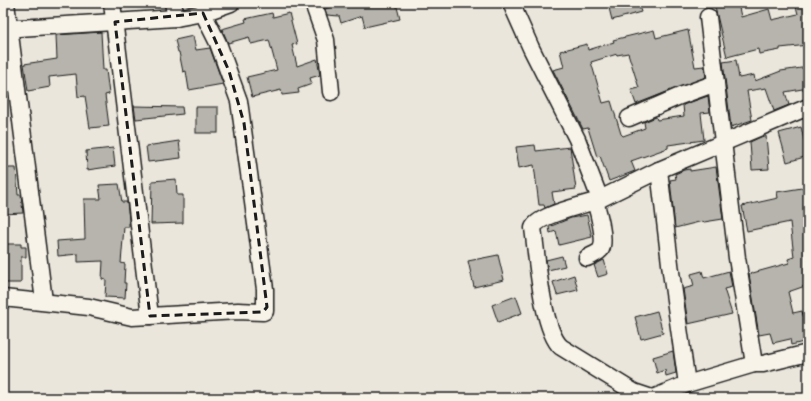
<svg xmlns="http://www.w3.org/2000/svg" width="811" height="401" viewBox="0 0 811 401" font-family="Mynerve,sans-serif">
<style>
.building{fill:#b6b4ac;stroke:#1c1c1c}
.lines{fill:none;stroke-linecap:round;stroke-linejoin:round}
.minor-casing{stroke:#1c1c1c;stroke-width:19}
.minor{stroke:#f7f3e8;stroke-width:16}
.marked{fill:none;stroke:#1c1c1c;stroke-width:3;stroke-dasharray:8 5;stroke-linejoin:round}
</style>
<rect width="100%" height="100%" fill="#eae6dc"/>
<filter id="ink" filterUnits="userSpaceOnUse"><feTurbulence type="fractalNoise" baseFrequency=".025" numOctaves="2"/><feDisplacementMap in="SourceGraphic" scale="8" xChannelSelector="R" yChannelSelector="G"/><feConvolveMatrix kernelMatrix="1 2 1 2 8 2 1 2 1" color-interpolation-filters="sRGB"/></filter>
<g filter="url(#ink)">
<g class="building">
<polygon points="343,3 396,3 400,19 365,27 362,16 341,23 339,16 327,15 325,9"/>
<polygon points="627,3 638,3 641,12 612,20 609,8"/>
<polygon points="714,3 738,3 741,17 769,9 772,20 798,14 795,3 808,3 808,45 780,48 780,50 759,54 758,49 727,57"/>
<polygon points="272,13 273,17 289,13 297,44 292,45 297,66 317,59 320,75 310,78 312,84 298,89 299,93 282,95 281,90 252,97 247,77 277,70 269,40 251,44 249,37 228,43 222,29 246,22 245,19"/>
<polygon points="654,30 656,38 688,30 695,67 704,66 706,77 636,104 631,90 639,88 628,53 617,55 617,54 591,62 603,103 611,101 621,134 623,136 645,128 644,122 656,117 657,120 684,116 683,105 708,96 710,112 701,113 704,140 668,145 668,148 631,161 635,171 609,181 600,156 597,157 588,128 583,129 553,70 564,67 560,51 587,44 588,50 614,42 613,40"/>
<polygon points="101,32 103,70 106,70 109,94 105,95 109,126 90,128 85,96 78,97 76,74 49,77 50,87 28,91 24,64 57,59 56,35"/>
<polygon points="193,36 196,50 210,48 223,84 189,90 186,71 183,72 179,52 178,52 175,40"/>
<polygon points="736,60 739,78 754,75 755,81 781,71 808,67 808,88 785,92 789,105 774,111 766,88 747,91 752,120 731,127 723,62"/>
<polygon points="134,106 182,107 183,114 136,119"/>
<rect x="196" y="107" width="22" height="26"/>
<polygon points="801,127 808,156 787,162 779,133"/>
<polygon points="763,136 766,136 769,169 752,170 750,142"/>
<polygon points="179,141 181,158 148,162 146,146"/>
<polygon points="535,145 536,151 570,147 576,189 552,192 554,204 545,208 544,205 539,205 534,165 519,168 516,147"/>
<polygon points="113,148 115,166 87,170 86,151"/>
<polygon points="716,167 723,219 704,222 703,221 675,228 670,180 676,179 675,174 684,170 690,169 690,171"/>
<polygon points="3,168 16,168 18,195 21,195 23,213 3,214"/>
<polygon points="176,179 177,195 183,195 183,223 151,224 152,181"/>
<polygon points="119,184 122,202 127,202 129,219 129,227 124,227 121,263 125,264 124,283 126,283 125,298 105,297 106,280 102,279 103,261 78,262 78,254 58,256 57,241 85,239 84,199 101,199 99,185"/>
<polygon points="808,187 808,285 788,292 793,313 802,311 806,328 808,328 808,341 791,345 790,339 773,343 770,333 759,335 749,274 789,263 788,259 794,257 790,222 747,231 742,206 778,198 777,192"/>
<polygon points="587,215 592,237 559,245 556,231 550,233 549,227 571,218"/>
<polygon points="3,244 21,244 21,247 26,247 26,257 21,257 21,283 3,283"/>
<polygon points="498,255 504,280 474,287 468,261"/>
<polygon points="562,256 565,266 548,270 546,260"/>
<polygon points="604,260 608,274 598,277 594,265"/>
<polygon points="702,271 704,278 729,271 732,287 724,289 732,314 688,324 683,289 694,286 691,274"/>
<polygon points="574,275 578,290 557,295 553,282"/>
<polygon points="516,296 522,313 498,322 492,305"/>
<polygon points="657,311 663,333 641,339 635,317"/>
<polygon points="673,351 676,373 666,376 665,370 657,373 653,357"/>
</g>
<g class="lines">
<defs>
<g id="minor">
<polyline points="6,3 44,301"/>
<polyline points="112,3 150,316"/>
<polyline points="173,3 176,18"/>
<polyline points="313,3 326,40 331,92"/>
<path d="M 511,3 L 531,48 L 577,139 L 600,199 L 595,201 C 598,211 606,240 601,249 C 599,253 592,255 587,258"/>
<polyline points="708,17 737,258 754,364"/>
<polyline points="3,29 176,18 203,13 231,3"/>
<polyline points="629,118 680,96 716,83"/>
<polyline points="659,170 671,272 687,384"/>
<polyline points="600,199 659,170 808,107"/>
<path d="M 595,201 C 581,206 538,215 533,228 C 537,256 542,330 561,347 L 634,392 L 652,398"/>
<polyline points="3,298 89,307 132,317 238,311 263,312 265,311 265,289 239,101 218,43 203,13"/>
<polyline points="653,398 687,384 754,364 763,364 808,353"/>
</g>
</defs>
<use href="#minor" class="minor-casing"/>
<use href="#minor" class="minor"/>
</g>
</g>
<path class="marked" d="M 203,13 L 229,71 L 244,123 L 267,307 L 263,312 L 150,316 L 115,22 Z"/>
<rect width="811" height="401" fill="none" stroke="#f7f3e8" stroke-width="16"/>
<rect x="8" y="8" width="795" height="385" fill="none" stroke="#1c1c1c" stroke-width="1.5" filter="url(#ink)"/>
</svg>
